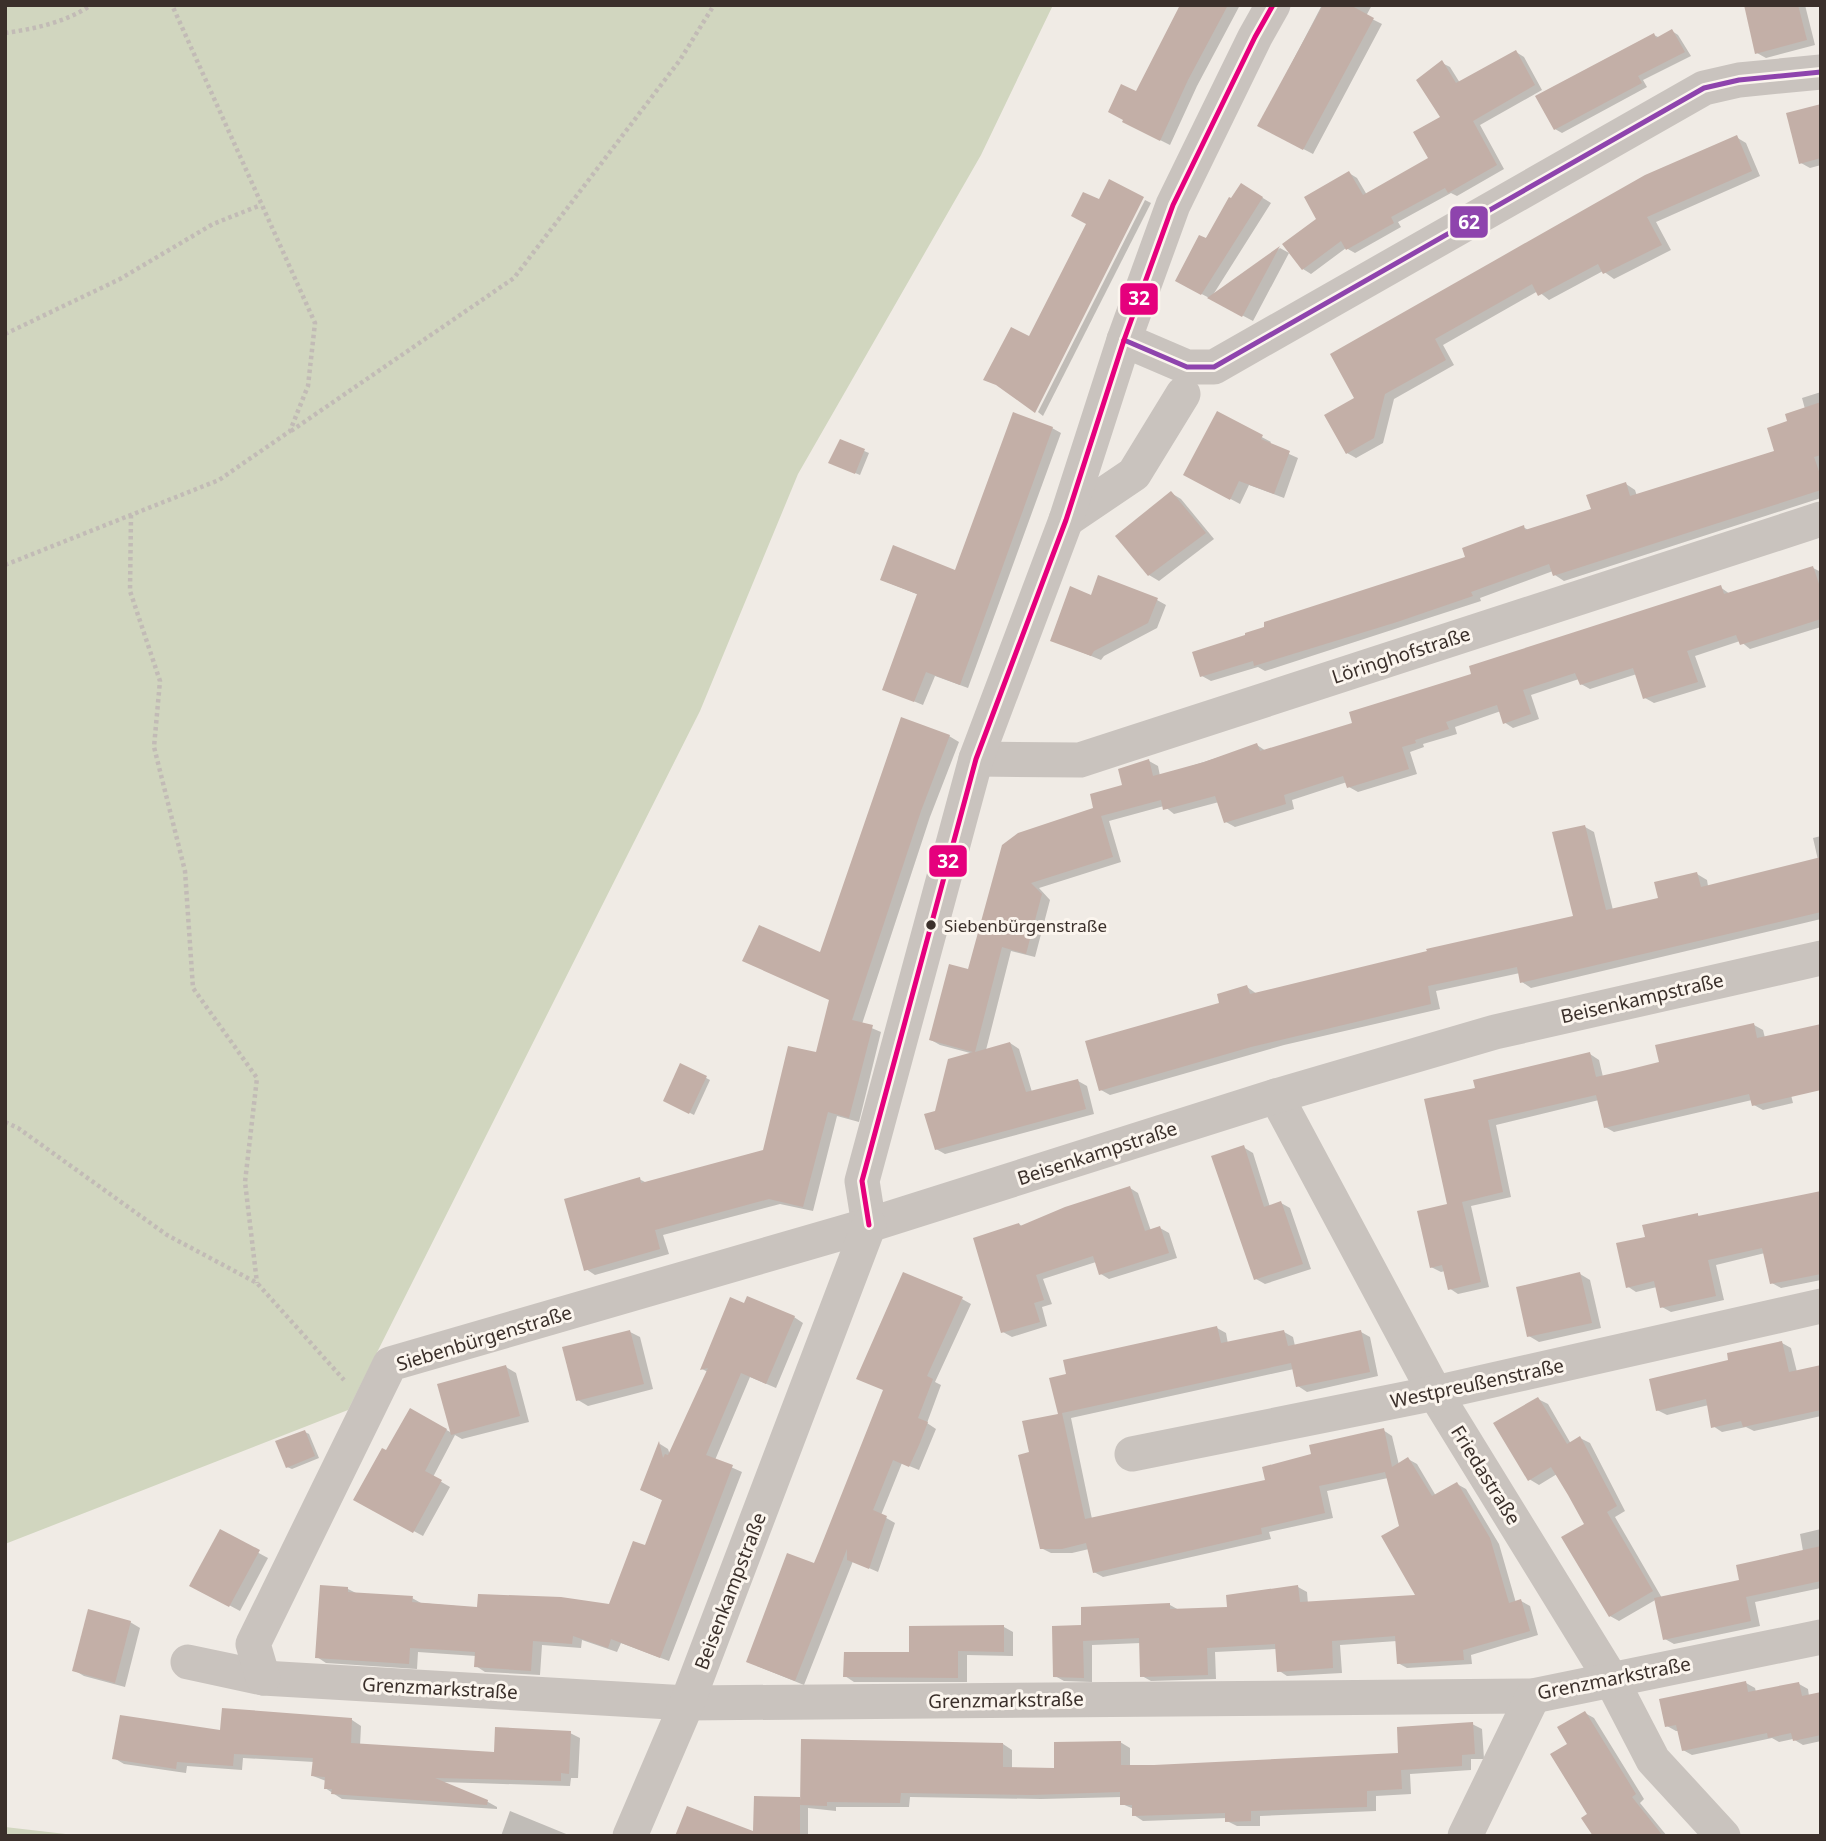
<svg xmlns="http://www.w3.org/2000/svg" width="1826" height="1841" viewBox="0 0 1826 1841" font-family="'Noto Sans',sans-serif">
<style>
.green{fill:#d1d6bf}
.shadow{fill:#0003}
.building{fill:#c3afa7}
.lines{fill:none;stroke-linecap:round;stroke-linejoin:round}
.path{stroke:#c2bbb6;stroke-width:4.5;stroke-dasharray:3.5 3.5;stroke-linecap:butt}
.minor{stroke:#c9c3be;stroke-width:35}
.bus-1-casing{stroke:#fbf5ee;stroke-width:10}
.bus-2-casing{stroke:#fbf5ee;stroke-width:10}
.bus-1{stroke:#8e44ad;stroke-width:5}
.bus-2{stroke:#e5007d;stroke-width:5}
.bus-dot{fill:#3b302b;stroke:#fbf5ee;stroke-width:2.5}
.labels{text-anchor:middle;stroke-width:6;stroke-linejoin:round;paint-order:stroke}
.bus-label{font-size:17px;fill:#3b302b;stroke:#fbf5ee;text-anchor:start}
.street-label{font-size:19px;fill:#3b302b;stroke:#fbf5ee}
.line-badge{stroke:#fbf5ee;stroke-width:2.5}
.badge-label{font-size:19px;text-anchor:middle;font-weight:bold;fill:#fff}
</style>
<rect width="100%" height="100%" fill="#f0ebe5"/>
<g class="green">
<polygon points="5,5 1053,5 981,155 798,474 700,711 348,1410 5,1544"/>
<polygon points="5,1827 83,1836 5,1836"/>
</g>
<g class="shadow">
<polygon points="1182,5 1240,5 1197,86 1170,145 1134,127 1137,94"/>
<polygon points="1322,5 1372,5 1366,16 1382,24 1313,154 1259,126"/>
<polygon points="1745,5 1805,5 1815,45 1766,58 1757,53"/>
<polygon points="1672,31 1678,35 1691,56 1643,80 1647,87 1562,133 1555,129 1654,35 1660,38"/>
<polygon points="1516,52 1524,57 1542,90 1480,125 1504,169 1457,196 1451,193 1398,222 1401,227 1355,253 1346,248 1311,274 1303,269 1319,219 1349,173 1357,178 1367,195 1430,159 1442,118 1442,63 1450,67 1460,83"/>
<polygon points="1821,106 1821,165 1810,168 1801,163"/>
<polygon points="1736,137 1746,143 1760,176 1656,222 1671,250 1614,279 1603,271 1549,300 1538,291 1443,345 1454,365 1394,399 1383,443 1356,458 1347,453 1357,399 1332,355"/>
<polygon points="1242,185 1271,203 1211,298 1280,248 1289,253 1253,321 1177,281"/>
<polygon points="1145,200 1151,203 1043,416 1038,412"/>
<polygon points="1821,392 1821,498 1564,581 1555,575 1553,571 1480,598 1481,601 1265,671 1258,667 1211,681 1202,676 1467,558 1523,527 1530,531 1593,510 1626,484 1635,490 1637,496 1776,452 1789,422 1805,409 1802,398"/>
<polygon points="1217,413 1271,442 1269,445 1298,458 1284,498 1249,485 1240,504 1186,475"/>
<polygon points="1052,428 1061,433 968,688 935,676 923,705 884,689 919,595 882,580 956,572"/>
<polygon points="840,441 869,453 860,475 834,464"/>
<polygon points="1171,493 1181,499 1214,539 1159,581 1149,575"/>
<polygon points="1813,568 1821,572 1821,627 1750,649 1740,641 1695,656 1706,687 1654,703 1645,698 1637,674 1590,689 1581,684 1579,679 1531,695 1539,719 1513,728 1504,722 1501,711 1455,727 1457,734 1423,744 1424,747 1410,752 1417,774 1358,792 1349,787 1347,782 1292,800 1294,809 1235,827 1226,822 1219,802 1174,814 1164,806 1109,821 1121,862 1039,888 1050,900 1035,957 1011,951 986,1050 1010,1043 1019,1049 1032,1092 1078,1081 1087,1086 1094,1114 945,1154 936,1149 936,1113 974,1054 940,1045 931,1040 969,971 1003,846 1096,809 1124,786 1149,761 1158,766 1160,776 1257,745 1266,751 1354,724 1474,675 1720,587 1730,594"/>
<polygon points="1092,597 1157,600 1166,605 1157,628 1104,656 1101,660 1052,640"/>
<polygon points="949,736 959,742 930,817 862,1024 881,1032 859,1122 837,1116 813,1211 780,1204 663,1235 669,1254 595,1275 586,1269 639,1179 647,1183 764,1152 817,1054 830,1001 821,955"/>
<polygon points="1585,827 1594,832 1613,910 1660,899 1697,874 1707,880 1708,886 1818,860 1813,838 1821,836 1821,919 1531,988 1522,982 1520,973 1436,991 1440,1009 1284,1045 1110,1095 1101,1090 1247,987 1257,994 1575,918"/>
<polygon points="1754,1025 1763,1030 1765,1038 1789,1087 1793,1103 1763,1110 1754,1105 1752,1100 1614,1132 1605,1127 1599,1100 1496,1125 1511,1197 1471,1206 1489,1287 1458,1294 1449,1288 1445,1271 1441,1272 1431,1267 1449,1205 1477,1089 1590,1054 1599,1060 1603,1077 1661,1063"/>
<polygon points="681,1065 710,1080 694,1115 665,1100"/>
<polygon points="1243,1147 1253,1153 1270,1207 1281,1203 1290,1208 1311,1269 1265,1284 1256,1279"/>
<polygon points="1130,1188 1138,1193 1151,1231 1160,1228 1169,1233 1177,1258 1109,1279 1101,1274 1096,1262 1043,1279 1052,1304 1042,1307 1047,1326 1012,1337 1003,1332 1019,1224 1023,1227"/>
<polygon points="1821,1193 1821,1280 1781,1288 1772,1283 1765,1253 1716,1265 1724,1300 1671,1312 1662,1307 1657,1287 1636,1292 1627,1286 1647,1239 1697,1215 1702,1217"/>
<polygon points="1580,1274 1590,1280 1601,1328 1539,1342 1529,1336"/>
<polygon points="962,1299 971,1304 935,1382 941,1385 927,1423 936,1429 919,1470 902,1463 881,1515 895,1523 878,1572 853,1561 804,1685 757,1666"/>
<polygon points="794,1317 803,1323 776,1388 750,1377 715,1460 742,1472 669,1661 621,1643 617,1652 582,1640 581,1648 542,1645 540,1675 485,1672 476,1666 476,1656 418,1652 417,1669 326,1663 317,1657 348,1589 358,1594 412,1598 421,1603 479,1608 611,1605 647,1548 664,1501 642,1490 660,1444 668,1449 670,1455 708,1372 702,1369"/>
<polygon points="1217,1328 1226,1333 1228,1344 1284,1332 1293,1337 1295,1346 1361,1332 1370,1337 1378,1376 1307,1392 1298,1386 1294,1369 1071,1418 1092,1519 1267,1482 1313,1455 1383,1430 1392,1436 1399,1465 1408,1459 1417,1464 1436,1496 1457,1484 1466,1489 1499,1544 1516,1603 1521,1601 1530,1606 1538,1635 1471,1655 1472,1664 1407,1668 1398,1663 1397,1641 1340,1645 1342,1673 1287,1676 1278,1670 1277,1649 1215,1652 1216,1679 1151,1681 1142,1676 1141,1643 1092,1645 1092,1682 1064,1681 1055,1676 1083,1627 1170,1605 1179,1610 1228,1609 1298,1587 1307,1592 1308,1604 1418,1596 1388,1478 1327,1491 1333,1518 1269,1532 1271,1539 1103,1577 1094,1572 1089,1549 1072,1553 1051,1553 1041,1548 1031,1453 1060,1415 1052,1379"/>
<polygon points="630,1332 640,1337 653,1389 588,1406 578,1400"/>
<polygon points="1782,1343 1791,1348 1797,1372 1821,1367 1821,1416 1754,1431 1746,1427 1722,1432 1713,1426 1709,1405 1667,1415 1657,1410 1730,1362"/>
<polygon points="506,1367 516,1373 529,1422 462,1439 455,1435 433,1477 450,1487 423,1536 356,1500 387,1453 410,1410 452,1433"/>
<polygon points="1538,1399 1548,1404 1571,1444 1580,1438 1590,1443 1625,1511 1615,1517 1662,1598 1741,1581 1803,1551 1800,1534 1821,1529 1821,1588 1755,1602 1760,1626 1674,1644 1665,1639 1657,1599 1619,1621 1610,1616 1587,1524 1557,1474 1539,1485 1529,1479"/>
<polygon points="305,1432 309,1434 319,1458 292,1469 287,1467"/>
<polygon points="220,1532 268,1558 240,1611 192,1585"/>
<polygon points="130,1622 140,1628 125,1687 84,1676 74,1670"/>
<polygon points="1004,1627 1013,1632 1013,1656 967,1655 967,1682 854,1682 845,1676"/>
<polygon points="1746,1683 1755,1688 1756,1692 1799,1684 1808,1689 1809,1696 1821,1693 1821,1741 1803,1745 1793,1739 1779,1742 1772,1738 1692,1755 1683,1750 1679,1731 1676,1731 1667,1726"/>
<polygon points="1585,1713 1594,1718 1644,1799 1640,1803 1667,1836 1595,1836 1570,1744"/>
<polygon points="352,1720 361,1726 360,1746 496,1754 570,1733 580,1738 578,1778 571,1778 570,1786 442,1782 488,1802 497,1807 497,1809 342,1799 325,1788 326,1781 313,1776 314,1762 243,1758 242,1770 187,1766 186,1773 124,1764 114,1758 222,1732"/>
<polygon points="1472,1724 1482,1729 1484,1759 1471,1759 1471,1770 1410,1774 1411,1794 1376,1796 1376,1811 1260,1816 1260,1826 1237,1826 1227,1821 1227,1818 1143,1821 1134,1815 1134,1809 1122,1804 1122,1797 1041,1799 910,1797 909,1807 836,1807 836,1811 808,1808 808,1836 677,1836 755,1834 800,1799 802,1800 1003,1744 1012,1750 1012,1769 1056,1769 1120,1742 1130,1748 1130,1767 1400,1754"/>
<polygon points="510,1811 571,1836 501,1836"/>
</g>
<g class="building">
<polygon points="1180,5 1228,5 1188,80 1160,141 1122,122 1123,120 1108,112 1121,84 1136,91"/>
<polygon points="1323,5 1350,5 1374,18 1303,150 1257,126"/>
<polygon points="1744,5 1798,5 1807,40 1755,54"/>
<polygon points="1672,29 1685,52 1638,76 1642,83 1554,130 1535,96 1654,33 1656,38"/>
<polygon points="1516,50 1535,85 1473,121 1497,165 1448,193 1445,188 1391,217 1394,223 1346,250 1341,241 1302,270 1282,244 1316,219 1304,197 1349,171 1363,195 1428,158 1413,132 1440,117 1416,80 1442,60 1456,83"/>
<polygon points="1821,104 1821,158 1799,164 1786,113"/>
<polygon points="1737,135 1752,171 1647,217 1662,245 1603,274 1598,264 1538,296 1532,284 1435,339 1446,360 1385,394 1374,438 1346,454 1324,415 1354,398 1330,354 1645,175"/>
<polygon points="1109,179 1144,197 1035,413 996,385 983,380 1011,327 1029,336 1086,224 1071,216 1083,192 1099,199"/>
<polygon points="1241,183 1263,197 1201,295 1175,281 1199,235 1206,238 1229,197 1231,198"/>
<polygon points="1280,246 1242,317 1207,298"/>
<polygon points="1821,402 1821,455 1814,457 1821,477 1821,490 1553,576 1549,564 1471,592 1473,596 1397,622 1254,666 1253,661 1200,677 1192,652 1245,635 1245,633 1264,627 1264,622 1465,557 1462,548 1524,525 1525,530 1591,509 1586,495 1626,482 1630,496 1774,451 1767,428 1787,421 1785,414"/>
<polygon points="1217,411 1263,435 1261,439 1290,451 1274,494 1239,481 1230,500 1183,475"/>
<polygon points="1013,412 1053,427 960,685 926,672 914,702 882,690 917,594 880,580 893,545 955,570"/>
<polygon points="840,439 865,449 855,474 828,463"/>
<polygon points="1171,491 1206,533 1148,576 1115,536"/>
<polygon points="1813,566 1821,590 1821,619 1740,645 1736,635 1687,651 1698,682 1643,699 1633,668 1580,685 1575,673 1523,690 1531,714 1503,724 1497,705 1446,722 1449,729 1415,740 1416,743 1402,747 1409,769 1347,788 1343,776 1284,795 1286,804 1224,823 1215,796 1163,810 1161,800 1101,816 1113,857 1031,883 1042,894 1026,954 1002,947 975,1052 1010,1042 1026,1092 1078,1079 1086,1109 935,1150 924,1114 935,1111 948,1059 973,1052 929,1040 949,964 968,969 1002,845 1018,833 1093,808 1090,794 1122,785 1118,769 1149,759 1153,776 1204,762 1257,743 1260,751 1352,723 1349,712 1471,674 1469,666 1721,585 1724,594"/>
<polygon points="1098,575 1158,598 1148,623 1094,651 1091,656 1050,641 1070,586 1091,595"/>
<polygon points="901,717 950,735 921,811 852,1020 873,1025 849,1118 828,1112 803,1207 769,1199 655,1230 660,1249 584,1271 564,1199 640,1177 641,1183 763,1150 788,1046 816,1052 829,1000 742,961 759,925 820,952"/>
<polygon points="1585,825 1606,910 1658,898 1654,882 1697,872 1701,887 1821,857 1821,912 1520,983 1517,967 1428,986 1431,1004 1251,1047 1099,1091 1085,1041 1219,1003 1217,994 1247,985 1250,994 1427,951 1426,949 1573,916 1552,832"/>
<polygon points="1754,1023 1757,1038 1821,1024 1821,1090 1752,1106 1749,1094 1604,1128 1596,1095 1488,1120 1503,1192 1462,1202 1481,1282 1448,1290 1442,1265 1430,1268 1417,1211 1447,1204 1424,1099 1475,1088 1473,1080 1590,1052 1596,1077 1627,1070 1659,1062 1655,1045"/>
<polygon points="680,1063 707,1076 689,1114 663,1101"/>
<polygon points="1244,1145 1264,1207 1281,1201 1303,1264 1254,1280 1211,1156"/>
<polygon points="1130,1186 1145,1231 1160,1226 1169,1253 1099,1275 1093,1256 1036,1275 1044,1300 1034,1303 1040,1322 1001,1333 973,1238 1019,1223 1020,1226 1065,1207"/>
<polygon points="1821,1191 1821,1274 1770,1284 1762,1248 1708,1260 1716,1296 1660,1308 1654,1281 1626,1288 1616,1243 1645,1237 1642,1225 1698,1213 1698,1216"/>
<polygon points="903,1272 963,1297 927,1376 933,1379 918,1418 928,1422 919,1445 909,1467 893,1460 873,1510 887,1516 869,1569 847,1560 847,1549 795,1681 746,1662 787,1553 814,1563 819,1551 883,1390 856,1379"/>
<polygon points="1580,1272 1592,1323 1527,1337 1516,1287"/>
<polygon points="747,1296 795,1316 766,1384 741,1373 706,1455 733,1465 660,1658 611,1639 608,1648 573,1636 572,1644 533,1641 531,1671 474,1667 475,1652 446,1650 410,1648 409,1664 315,1658 320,1585 348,1587 348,1592 413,1596 412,1602 477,1607 478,1594 561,1597 609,1604 633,1541 645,1545 662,1500 640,1490 659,1441 663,1458 665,1454 668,1455 708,1368 700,1370 730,1297 744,1303"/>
<polygon points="1217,1326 1221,1343 1284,1330 1288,1346 1361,1330 1370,1372 1296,1387 1291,1363 1062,1413 1085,1519 1265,1480 1262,1467 1311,1454 1309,1445 1384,1428 1392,1467 1408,1457 1432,1496 1457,1482 1490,1538 1509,1603 1521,1599 1530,1631 1463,1650 1464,1660 1397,1664 1395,1636 1332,1641 1333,1668 1277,1672 1275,1644 1207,1648 1208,1675 1140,1677 1139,1638 1083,1641 1084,1678 1053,1677 1052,1626 1081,1625 1081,1607 1170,1603 1170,1609 1227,1607 1226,1595 1298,1585 1300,1602 1415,1595 1381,1536 1399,1526 1385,1472 1319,1486 1325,1513 1261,1528 1262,1534 1093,1573 1086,1543 1062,1549 1040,1549 1018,1455 1029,1452 1022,1421 1058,1414 1049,1378 1066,1374 1063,1360"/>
<polygon points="630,1330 644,1384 576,1401 562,1347"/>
<polygon points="1782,1341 1789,1372 1821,1365 1821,1410 1743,1427 1741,1421 1711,1428 1706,1399 1656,1411 1649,1379 1728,1360 1727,1353"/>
<polygon points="506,1365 520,1416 451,1435 437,1384"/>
<polygon points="1538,1397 1567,1444 1580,1436 1617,1506 1607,1512 1653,1591 1609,1617 1561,1537 1584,1524 1568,1495 1551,1467 1528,1481 1493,1423"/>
<polygon points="410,1408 447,1429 425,1471 442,1480 413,1533 353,1500 382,1448 386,1450"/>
<polygon points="305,1430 315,1456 286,1468 275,1441"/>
<polygon points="220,1529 260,1550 229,1607 189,1586"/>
<polygon points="1821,1546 1821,1581 1746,1597 1751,1621 1663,1640 1654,1598 1739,1580 1736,1565"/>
<polygon points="88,1609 131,1621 115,1683 72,1671"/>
<polygon points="1004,1625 1004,1652 958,1651 958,1678 843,1677 844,1652 909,1652 909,1626"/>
<polygon points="1746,1681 1748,1692 1799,1682 1802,1696 1821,1692 1821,1735 1793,1741 1791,1733 1768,1738 1767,1733 1682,1751 1676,1725 1665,1727 1659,1699"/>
<polygon points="222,1708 352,1718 351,1743 494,1752 495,1727 571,1731 569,1774 561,1773 561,1781 435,1778 488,1800 487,1805 331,1794 332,1789 324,1789 325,1777 311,1776 313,1758 234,1754 233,1766 177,1762 176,1769 112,1759 120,1715 220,1730"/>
<polygon points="1585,1711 1636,1794 1632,1797 1663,1836 1593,1836 1581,1818 1587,1814 1550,1754 1567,1744 1557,1727"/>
<polygon points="1473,1722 1475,1754 1462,1755 1462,1766 1401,1770 1402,1789 1367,1791 1367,1807 1251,1811 1251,1821 1225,1822 1225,1813 1132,1816 1132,1805 1120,1805 1120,1792 1031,1795 901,1793 900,1803 827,1802 827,1806 800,1805 801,1739 1003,1743 1003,1767 1054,1768 1054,1742 1121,1741 1121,1765 1154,1765 1398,1753 1397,1727"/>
<polygon points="754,1796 800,1797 800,1836 675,1836 687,1806 753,1831"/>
</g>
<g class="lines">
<g class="path">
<path d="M 5,33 C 34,29 67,22 91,5"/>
<polyline points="5,334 120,279 213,224 261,205"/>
<polyline points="291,431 514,278 680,60 714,5"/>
<polyline points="131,515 130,591 160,681 154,747 185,871 193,988 257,1078 245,1182 257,1283"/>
<polyline points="5,565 219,480 290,431 308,386 315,323 172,5"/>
<polyline points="5,1122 18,1128 167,1235 257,1283 344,1380"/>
</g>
<g class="minor">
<polyline points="1124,340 1187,367 1214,367 1704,88 1739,80 1821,72"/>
<polyline points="1066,520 1134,474 1183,394"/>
<polyline points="976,759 1080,760 1821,519"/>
<polyline points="1276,1096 1435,1393 1611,1679 1653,1760 1723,1836"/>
<polyline points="869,1225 862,1181 976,759 1066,520 1124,340 1173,205 1255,37 1273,5"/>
<polyline points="1132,1454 1435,1393 1821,1306"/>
<polyline points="188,1662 263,1678 687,1703 1533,1696 1821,1637"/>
<polyline points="263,1678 253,1644 390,1364 869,1225 1276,1096 1495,1032 1821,958"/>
<polyline points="630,1836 687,1703 869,1225"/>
<polyline points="1465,1836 1533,1696"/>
</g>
<defs>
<polyline id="bus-1" points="1124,340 1187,367 1214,367 1704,88 1739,80 1821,72"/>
<polyline id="bus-2" points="869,1225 862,1181 976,759 1066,520 1124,340 1173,205 1255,37 1273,5"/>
</defs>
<use href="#bus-1" class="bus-1-casing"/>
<use href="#bus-2" class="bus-2-casing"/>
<use href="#bus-1" class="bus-1"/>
<use href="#bus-2" class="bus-2"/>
</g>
<circle class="bus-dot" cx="931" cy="925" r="6"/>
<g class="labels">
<g class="bus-label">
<text x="944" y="932">Siebenbürgenstraße</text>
</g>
<g class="street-label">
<text transform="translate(1401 655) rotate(-18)" y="7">Löringhofstraße</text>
<text transform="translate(1642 998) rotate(-13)" y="7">Beisenkampstraße</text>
<text transform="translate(1097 1153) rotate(-18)" y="7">Beisenkampstraße</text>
<text transform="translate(484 1338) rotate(-17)" y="7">Siebenbürgenstraße</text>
<text transform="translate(1477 1383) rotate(-12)" y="7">Westpreußenstraße</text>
<text transform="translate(1486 1475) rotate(58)" y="7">Friedastraße</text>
<text transform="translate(730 1591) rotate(-69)" y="7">Beisenkampstraße</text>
<text transform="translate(1614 1678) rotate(-11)" y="7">Grenzmarkstraße</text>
<text transform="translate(440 1688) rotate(3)" y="7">Grenzmarkstraße</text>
<text transform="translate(1006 1700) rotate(-1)" y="7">Grenzmarkstraße</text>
</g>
</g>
<g class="line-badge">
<rect x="1449" y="205" width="40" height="34" rx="7" fill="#8e44ad"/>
<rect x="1119" y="282" width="40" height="34" rx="7" fill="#e5007d"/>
<rect x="928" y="844" width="40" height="34" rx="7" fill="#e5007d"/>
</g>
<g class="badge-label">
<text x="1469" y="229">62</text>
<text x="1139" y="305">32</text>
<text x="948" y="868">32</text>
</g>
<rect width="1826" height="1841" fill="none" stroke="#3b302b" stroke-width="14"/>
</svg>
